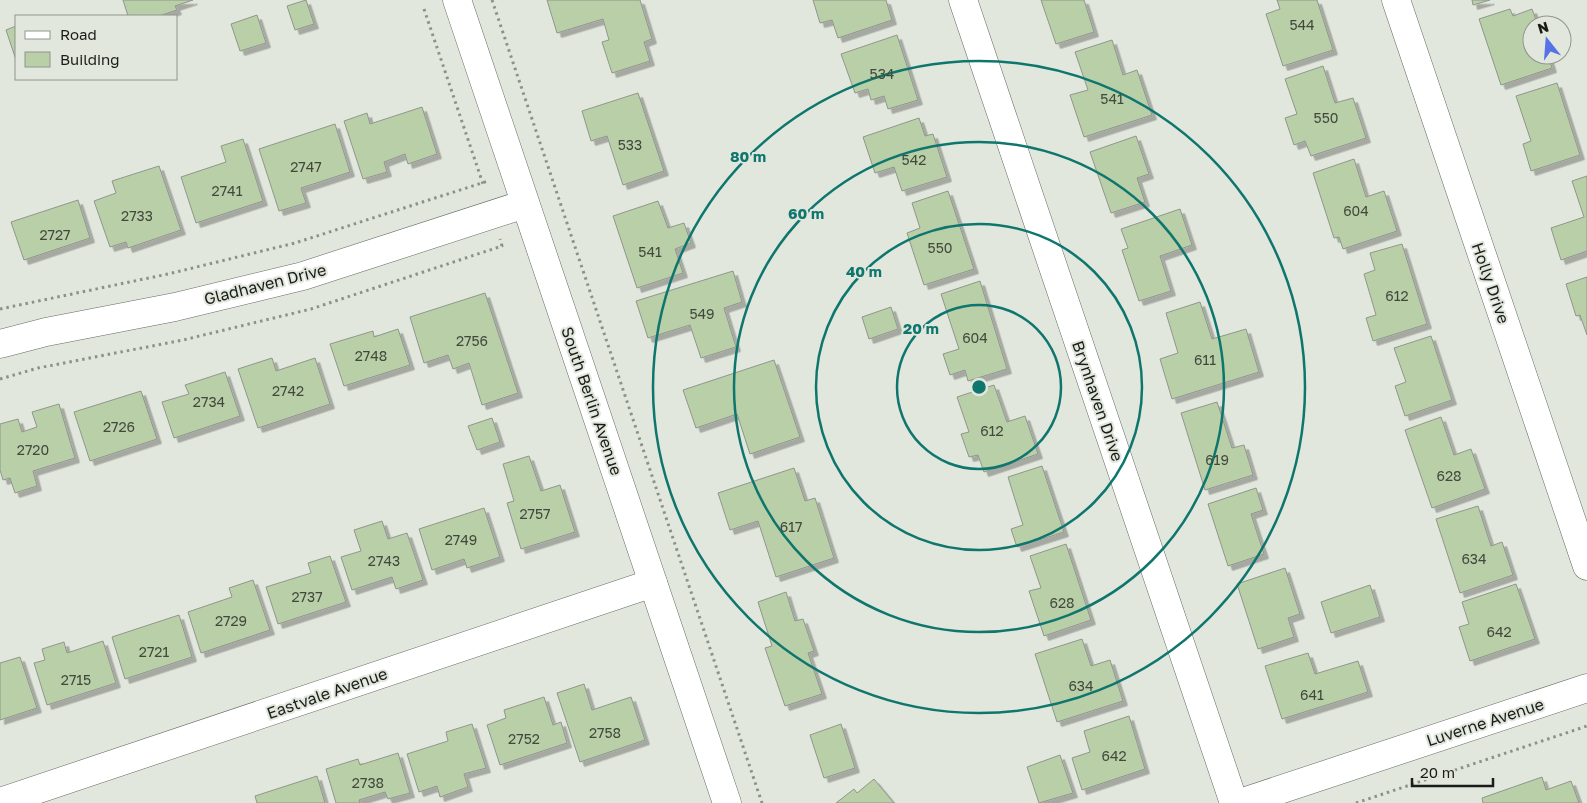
<svg xmlns="http://www.w3.org/2000/svg" width="1587" height="803" viewBox="0 0 1587 803" font-family="'Golos Text',sans-serif">
<style>
.building{fill:#b8cfa8;stroke:#90968c;filter:url(#shadow)}
.lines{fill:none;stroke-linecap:round;stroke-linejoin:round}
.street-casing{stroke:#656b62;stroke-width:29}
.path{stroke:#8d9189;stroke-width:3;stroke-dasharray:2.5 4;stroke-linecap:butt}
.street{stroke:#fff;stroke-width:28}
.ring{fill:none;stroke:#0f766e;stroke-width:2.5}
.labels{text-anchor:middle;stroke-width:4;stroke-linejoin:round;paint-order:stroke}
.number-label{font-size:14px;fill:#42493c}
.street-label{font-size:16px;fill:#1a1c18;stroke:#e1e7dd}
.centre{fill:#0f766e;stroke:#e1e7dd;stroke-width:2.5}
.ring-label{font-size:15px;text-anchor:middle;font-weight:bold;fill:#0f766e;stroke:#e1e7dd;stroke-width:4;stroke-linejoin:round;paint-order:stroke}
</style>
<defs>
<filter id="shadow"><feDropShadow dx="4.5" dy="4.5" stdDeviation="0" flood-color="#0004"/></filter>
</defs>
<rect width="100%" height="100%" fill="#e1e7dd"/>
<g class="building">
<polygon points="123,0 193,0 175,6 177,10 159,16 128,16"/>
<polygon points="306,0 314,24 295,30 287,6"/>
<polygon points="547,0 640,0 652,39 644,42 650,61 612,73 602,42 609,40 603,19 557,33"/>
<polygon points="813,0 886,0 892,20 838,38 832,20 820,23"/>
<polygon points="1041,0 1084,0 1094,32 1056,44"/>
<polygon points="1277,0 1317,0 1333,50 1283,66 1266,14 1280,9"/>
<polygon points="1472,0 1490,0 1473,5"/>
<polygon points="1510,9 1513,16 1532,9 1538,25 1532,25 1532,55 1548,55 1552,68 1501,85 1479,19"/>
<polygon points="257,15 266,43 240,51 231,24"/>
<polygon points="16,26 16,60 6,30"/>
<polygon points="897,35 918,100 888,109 884,96 871,100 868,89 855,93 841,54"/>
<polygon points="1112,40 1123,75 1137,70 1152,115 1084,137 1070,95 1088,90 1075,52"/>
<polygon points="1323,66 1335,103 1353,98 1366,138 1311,156 1305,141 1294,145 1285,118 1297,114 1285,79"/>
<polygon points="1557,83 1580,155 1531,171 1523,144 1531,141 1516,96"/>
<polygon points="638,93 664,171 623,185 607,136 591,141 582,111"/>
<polygon points="422,107 437,154 408,164 405,154 384,162 387,172 363,179 344,121 367,113 370,124"/>
<polygon points="919,118 925,136 933,134 947,177 902,191 894,167 875,173 863,137"/>
<polygon points="335,124 350,172 301,188 306,203 279,211 259,149"/>
<polygon points="1136,136 1149,174 1137,178 1145,202 1111,213 1090,152"/>
<polygon points="243,139 263,201 196,223 181,177 226,162 221,146"/>
<polygon points="1354,159 1366,197 1384,191 1397,231 1343,249 1339,237 1334,238 1313,173"/>
<polygon points="159,166 181,230 128,248 126,242 110,247 94,201 116,193 112,181"/>
<polygon points="1587,176 1587,251 1561,260 1551,228 1584,217 1572,181"/>
<polygon points="948,191 974,269 924,285 907,233 920,228 912,203"/>
<polygon points="78,200 90,238 24,260 11,222"/>
<polygon points="658,201 668,228 684,223 691,243 675,249 683,273 637,288 613,216"/>
<polygon points="1180,209 1192,245 1160,256 1171,291 1139,301 1122,250 1128,248 1121,229"/>
<polygon points="1402,244 1427,324 1373,341 1366,318 1376,315 1364,274 1375,270 1370,253"/>
<polygon points="733,271 742,302 724,308 736,347 701,358 690,325 648,338 636,301"/>
<polygon points="1587,277 1587,335 1580,315 1576,316 1566,284"/>
<polygon points="980,281 1007,369 968,381 965,370 950,375 943,354 959,349 941,294"/>
<polygon points="485,293 518,393 482,405 469,363 453,369 448,355 424,363 410,317"/>
<polygon points="1200,302 1212,339 1246,329 1259,372 1172,399 1160,359 1178,353 1166,313"/>
<polygon points="891,307 898,329 869,339 862,317"/>
<polygon points="398,329 410,365 344,386 330,344 373,331 374,337"/>
<polygon points="1431,336 1452,400 1405,416 1395,386 1406,382 1394,348"/>
<polygon points="272,358 276,371 315,358 330,404 258,428 238,369"/>
<polygon points="774,360 800,437 750,454 737,414 696,428 683,390"/>
<polygon points="225,372 240,416 174,438 162,402 189,394 185,385"/>
<polygon points="994,385 1007,422 1025,416 1038,454 984,472 978,455 969,457 961,434 969,432 957,397"/>
<polygon points="141,391 157,439 90,461 74,412"/>
<polygon points="1217,402 1232,448 1244,445 1253,475 1205,490 1181,413"/>
<polygon points="59,404 75,458 33,471 37,486 15,493 10,478 3,480 0,470 0,424 18,419 22,432 37,427 32,412"/>
<polygon points="1441,417 1454,455 1471,449 1485,489 1432,508 1405,430"/>
<polygon points="492,418 500,442 477,450 468,426"/>
<polygon points="529,456 541,491 560,485 575,532 521,549 507,503 514,501 503,464"/>
<polygon points="1042,466 1064,532 1017,547 1011,529 1023,525 1008,477"/>
<polygon points="794,468 805,501 815,498 834,558 776,577 758,521 730,530 718,493"/>
<polygon points="1256,488 1263,510 1251,514 1264,554 1228,566 1208,504"/>
<polygon points="1478,506 1491,546 1502,542 1513,575 1460,593 1436,519"/>
<polygon points="484,508 500,557 467,568 464,559 432,570 419,529"/>
<polygon points="382,521 388,539 407,533 423,580 396,589 392,577 352,590 341,557 361,551 354,530"/>
<polygon points="1066,544 1091,620 1044,636 1029,591 1041,588 1030,556"/>
<polygon points="330,556 346,602 278,624 266,587 311,573 308,563"/>
<polygon points="1285,568 1300,614 1288,618 1294,637 1258,649 1237,584"/>
<polygon points="253,580 270,630 201,653 188,612 232,597 229,588"/>
<polygon points="1516,584 1535,639 1470,661 1459,627 1469,624 1462,602"/>
<polygon points="1370,585 1380,617 1331,633 1321,602"/>
<polygon points="786,592 795,621 803,619 814,651 808,653 822,694 785,706 765,648 772,646 758,602"/>
<polygon points="179,615 192,657 125,679 112,637"/>
<polygon points="1082,639 1091,666 1110,660 1123,701 1057,722 1035,654"/>
<polygon points="103,641 116,683 47,705 34,663 45,660 42,649 64,642 67,653"/>
<polygon points="1308,653 1315,674 1358,661 1368,692 1282,719 1265,666"/>
<polygon points="20,657 37,708 0,720 0,663"/>
<polygon points="584,684 592,710 631,697 645,740 580,762 557,693"/>
<polygon points="544,697 553,725 561,722 567,743 500,765 487,725 506,718 504,710"/>
<polygon points="1129,716 1145,769 1082,790 1072,758 1090,752 1084,731"/>
<polygon points="472,724 486,768 464,774 468,787 440,797 437,786 419,792 407,754 448,741 446,732"/>
<polygon points="841,724 855,768 824,778 810,735"/>
<polygon points="398,753 410,793 388,799 385,792 359,800 360,803 336,803 326,769 358,759 360,765"/>
<polygon points="1060,755 1073,793 1039,803 1027,767"/>
<polygon points="317,776 325,803 257,803 255,796"/>
<polygon points="1542,777 1546,790 1571,781 1579,803 1483,803 1482,798"/>
<polygon points="874,779 894,803 836,803 854,789 857,793"/>
</g>
<g class="lines">
<defs>
<g id="street">
<polyline points="457,0 727,803"/>
<polyline points="963,0 1234,803"/>
<polyline points="1396,0 1587,566"/>
<polyline points="0,344 46,332 175,307 303,276 525,204"/>
<polyline points="0,802 653,583"/>
<polyline points="1240,803 1587,688"/>
</g>
</defs>
<use href="#street" class="street-casing"/>
<g class="path">
<polyline points="492,0 762,803"/>
<polyline points="424,9 483,184"/>
<polyline points="0,309 168,274 295,243 488,181"/>
<polyline points="0,379 38,368 183,340 311,309 502,246 500,239"/>
<polyline points="1356,803 1587,726"/>
</g>
<use href="#street" class="street"/>
</g>
<g class="ring">
<circle cx="979" cy="387" r="82"/>
<circle cx="979" cy="387" r="163"/>
<circle cx="979" cy="387" r="245"/>
<circle cx="979" cy="387" r="326"/>
</g>
<g class="labels">
<g class="number-label">
<text x="1302" y="30">544</text>
<text x="882" y="79">534</text>
<text x="1112" y="104">541</text>
<text x="1326" y="123">550</text>
<text x="630" y="150">533</text>
<text x="914" y="165">542</text>
<text x="306" y="172">2747</text>
<text x="227" y="196">2741</text>
<text x="1356" y="216">604</text>
<text x="137" y="221">2733</text>
<text x="55" y="240">2727</text>
<text x="940" y="253">550</text>
<text x="650" y="257">541</text>
<text x="1397" y="301">612</text>
<text x="702" y="319">549</text>
<text x="975" y="343">604</text>
<text x="472" y="346">2756</text>
<text x="371" y="361">2748</text>
<text x="1205" y="365">611</text>
<text x="288" y="396">2742</text>
<text x="209" y="407">2734</text>
<text x="119" y="432">2726</text>
<text x="992" y="436">612</text>
<text x="33" y="455">2720</text>
<text x="1217" y="465">619</text>
<text x="1449" y="481">628</text>
<text x="535" y="519">2757</text>
<text x="791" y="532">617</text>
<text x="461" y="545">2749</text>
<text x="1474" y="564">634</text>
<text x="384" y="566">2743</text>
<text x="307" y="602">2737</text>
<text x="1062" y="608">628</text>
<text x="231" y="626">2729</text>
<text x="1499" y="637">642</text>
<text x="154" y="657">2721</text>
<text x="76" y="685">2715</text>
<text x="1081" y="691">634</text>
<text x="1312" y="700">641</text>
<text x="605" y="738">2758</text>
<text x="524" y="744">2752</text>
<text x="1114" y="761">642</text>
<text x="368" y="788">2738</text>
</g>
<g class="street-label">
<text transform="translate(1491 283) rotate(71)" y="6">Holly Drive</text>
<text transform="translate(265 284) rotate(-14)" y="6">Gladhaven Drive</text>
<text transform="translate(592 401) rotate(71)" y="6">South Berlin Avenue</text>
<text transform="translate(1098 401) rotate(71)" y="6">Brynhaven Drive</text>
<text transform="translate(327 693) rotate(-19)" y="6">Eastvale Avenue</text>
<text transform="translate(1485 722) rotate(-18)" y="6">Luverne Avenue</text>
</g>
</g>
<circle cx="979" cy="387" r="8" class="centre"/>
<g class="ring-label">
<text x="748" y="162">80 m</text>
<text x="806" y="219">60 m</text>
<text x="864" y="277">40 m</text>
<text x="921" y="334">20 m</text>
</g>
<rect x="15" y="15" width="162" height="65" fill="#e1e7dd" stroke="#91968e"/>
<rect x="25" y="31" width="25" height="8" fill="#ffffff" stroke="#91968e"/>
<text x="60" y="40" font-size="15" fill="#1a1c18">Road</text>
<rect x="25" y="52" width="25" height="15" fill="#b8cfa8" stroke="#91968e"/>
<text x="60" y="65" font-size="15" fill="#1a1c18">Building</text>
<g transform="translate(1547 40) rotate(343)"><circle r="24" fill="#e1e7dd" stroke="#91968e"/>
<path d="M0-4L9 19L0 12L-9 19Z" fill="#5771e7"/>
<text y="-8" font-size="14" font-weight="bold" text-anchor="middle" fill="#1a1c18">N</text>
</g>
<path d="M1412 778v8h81v-8" fill="none" stroke="#1a1c18" stroke-width="2.5"/>
<text x="1420" y="778" font-size="15" fill="#1a1c18" stroke="#e1e7dd" stroke-width="4" paint-order="stroke">20 m</text>
</svg>
